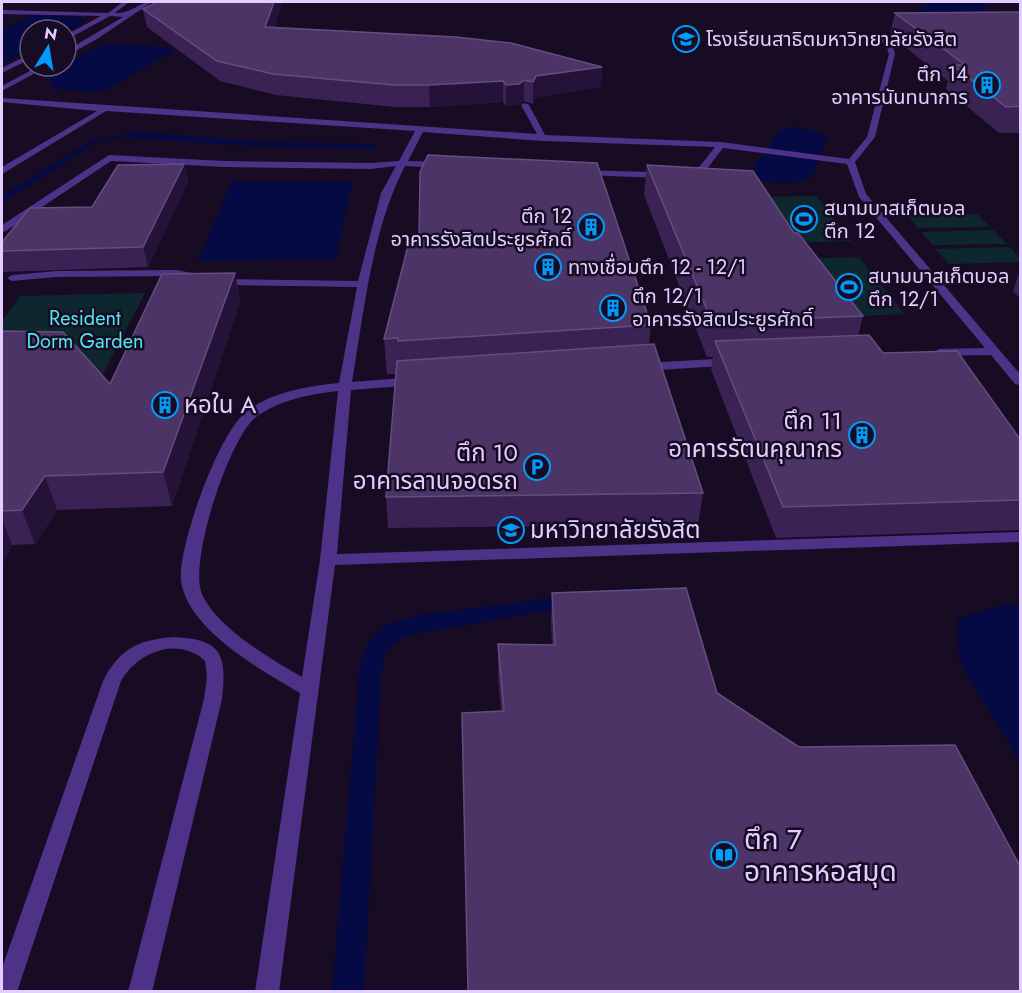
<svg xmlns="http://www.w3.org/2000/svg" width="1022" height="993" viewBox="0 0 1022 993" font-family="Jost,'Noto Sans Thai',sans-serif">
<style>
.green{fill:#0e272f}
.water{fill:#050a44}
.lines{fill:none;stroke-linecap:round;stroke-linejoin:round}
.street{fill:#4d3288;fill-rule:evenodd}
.wall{fill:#3a2354}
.shaded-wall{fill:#241239}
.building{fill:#4c3566;stroke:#634e7e;stroke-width:1.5}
.labels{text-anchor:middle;stroke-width:5;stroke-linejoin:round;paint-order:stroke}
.far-poi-label{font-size:20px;fill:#e2cfff;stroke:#170c24;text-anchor:start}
.far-park-label{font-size:20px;fill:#4fe7eb;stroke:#170c24}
.poi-label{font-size:24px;fill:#e2cfff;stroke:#170c24;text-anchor:start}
.near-poi-label{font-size:28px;fill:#e2cfff;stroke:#170c24;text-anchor:start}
</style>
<rect width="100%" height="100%" fill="#170c24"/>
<g class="green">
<polygon points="816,196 852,241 791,243 760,197"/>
<polygon points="977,214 990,227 918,228 907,215"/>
<polygon points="993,230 1007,244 933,245 921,232"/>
<polygon points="1010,247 1020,258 1020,262 949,264 935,249"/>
<polygon points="859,257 904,314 835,317 797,259"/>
<polygon points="145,293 95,389 2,361 2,321 20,296"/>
</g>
<g class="water">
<polygon points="932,2 969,2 992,5 956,29 900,21"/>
<polygon points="34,15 82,17 85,22 66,32 66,30 30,30 30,50 2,64 2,29"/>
<polygon points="112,44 173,48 175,50 108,89 97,92 53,89 48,73 66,66 66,64 100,46"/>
<path d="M 796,127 L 821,132 L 827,137 L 813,175 C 800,187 769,184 754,177 L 755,163 C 759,159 762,157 766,153 C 779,137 771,128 796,127 Z"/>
<polygon points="138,132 262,142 375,144 374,149 251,146 126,137 95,143 2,203 2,196 89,142"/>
<polygon points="232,181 352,182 336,259 198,261"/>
<polygon points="636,587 650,592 405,636 385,652 381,676 364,991 332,992 360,664 370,641 385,625 421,615"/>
<polygon points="1006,604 1020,606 1020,762 959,661 958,618"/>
</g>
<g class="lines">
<g class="street">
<path d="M 123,2 L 129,2 L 115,13 C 135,13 139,1 152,2 L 97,39 L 66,56 L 66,51 L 123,17 L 110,16 L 66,40 L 66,35 L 101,16 L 2,14 L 2,10 L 108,13 Z"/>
<path d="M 877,36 C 888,35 893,45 895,54 L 875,137 L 855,162 L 866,194 L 1020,374 L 1020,385 L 1015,384 L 991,355 L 935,356 L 933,353 L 939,349 L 985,348 L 859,197 L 847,164 L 723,148 L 706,170 L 688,179 L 582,175 L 577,172 L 579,170 L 686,173 L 700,166 L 715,147 L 543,141 L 423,132 L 408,161 L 444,162 L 448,165 L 444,168 L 405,166 C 372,229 364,311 352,382 L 415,377 L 421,381 L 415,385 L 351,390 L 337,554 L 1020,532 L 1020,542 L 335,565 L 279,992 L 255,992 L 300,693 C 263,671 205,639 186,598 C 184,592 181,586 181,580 C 178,546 218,435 245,413 C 269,392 309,386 339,383 L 357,287 L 224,285 L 176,276 L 56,277 L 12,281 L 7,278 L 12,275 L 56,271 L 176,270 L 224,279 L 358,281 L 381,193 L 396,166 L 371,169 L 225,167 L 111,161 L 6,231 L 2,232 L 2,225 L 109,155 L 225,161 L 371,163 L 399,161 L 415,131 L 106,111 L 2,174 L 2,167 L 97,111 L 2,102 L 2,98 L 537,134 L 521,105 L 525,103 L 529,105 L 545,135 L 721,142 L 849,159 L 867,137 L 889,54 L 886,45 L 877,38 ZM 338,391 L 320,560 L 302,677 C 271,659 217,628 202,594 C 188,563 229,438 256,417 C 279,400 311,394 338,391 Z"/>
<polygon points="30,54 30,59 2,73 2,68"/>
<polygon points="39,66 48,66 2,91 2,86"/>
<polygon points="733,358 737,359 739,362 737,365 643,371 637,367 643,363"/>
<path d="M 173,637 C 222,639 227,654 222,699 L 152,992 L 128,992 L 204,699 L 207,677 L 205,661 C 178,636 138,652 121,681 L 17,992 L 2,992 L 2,968 L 103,681 C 120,649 137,640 173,637 Z"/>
</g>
</g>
<g class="wall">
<polygon points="157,2 282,2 274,28 602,67 601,87 536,97 533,104 524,101 519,105 506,106 503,102 430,107 395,107 276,95 220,81 147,27 143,9"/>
<polygon points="1020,12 1020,133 999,133 946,89 948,81 890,35 895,13"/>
<polygon points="184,164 188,182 148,267 2,272 2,242 92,207"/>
<polygon points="647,165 794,233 863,316 858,336 883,353 1020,439 1020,531 1020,530 776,538 711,369 713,357 707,357 644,195"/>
<polygon points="419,242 651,325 649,344 703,493 698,524 388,528 386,497 396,374 387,374 384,339"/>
<polygon points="1020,270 1020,298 1013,291"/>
<polygon points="235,273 240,302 172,506 57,510 35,544 12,545 2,565 2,331 110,384"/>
<polygon points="552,593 717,693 799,747 1020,866 501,711 498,676 498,644 552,645 551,624"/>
</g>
<g class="shaded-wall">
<polygon points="274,2 282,2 268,46 265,27"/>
<polygon points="602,67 601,87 536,97 533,104 533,82 536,76"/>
<polygon points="524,80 524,101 519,105 506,106 506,85"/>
<polygon points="503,81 503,102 430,107 429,85"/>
<polygon points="184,164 188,182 148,267 143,247"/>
<polygon points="235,273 240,302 172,506 163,472"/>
<polygon points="45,476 57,510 35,544 22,510"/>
<polygon points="2,519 12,545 2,565"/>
</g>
<g class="building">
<polygon points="157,2 274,2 265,27 456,37 511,43 602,67 536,76 533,82 524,80 519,84 506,85 503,81 429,85 394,85 273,74 217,61 143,9"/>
<polygon points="1020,12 1020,106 1006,107 952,65 965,65 895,13"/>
<polygon points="428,155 597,163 651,325 398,341 398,338 384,339 409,242 419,242 420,172"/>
<polygon points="184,164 143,247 2,251 2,242 30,208 92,207 118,165"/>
<polygon points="647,165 753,171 794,233 798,233 863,316 712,322"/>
<polygon points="235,273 163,472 45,476 22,510 2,511 2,331 63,332 110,384 162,274"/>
<polygon points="869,335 883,353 957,351 1020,439 1020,500 783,507 715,341"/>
<polygon points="654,344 703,493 386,497 397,361"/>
<polygon points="686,588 717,693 799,747 955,745 1020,866 1020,992 468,992 462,713 504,711 498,644 555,645 552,593"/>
</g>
<defs>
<symbol id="school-ring" viewBox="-11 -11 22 22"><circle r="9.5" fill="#170c24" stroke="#009bfa" stroke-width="1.5"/><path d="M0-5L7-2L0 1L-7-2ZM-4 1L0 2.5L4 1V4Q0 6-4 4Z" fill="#009bfa"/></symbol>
<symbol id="building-ring" viewBox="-11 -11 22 22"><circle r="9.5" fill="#170c24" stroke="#009bfa" stroke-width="1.5"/><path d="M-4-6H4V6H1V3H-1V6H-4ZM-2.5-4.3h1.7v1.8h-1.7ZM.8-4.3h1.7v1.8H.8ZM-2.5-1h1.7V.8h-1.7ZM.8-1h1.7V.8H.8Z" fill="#009bfa"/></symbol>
<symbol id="stadium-ring" viewBox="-11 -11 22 22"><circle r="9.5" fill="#170c24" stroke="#009bfa" stroke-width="1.5"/><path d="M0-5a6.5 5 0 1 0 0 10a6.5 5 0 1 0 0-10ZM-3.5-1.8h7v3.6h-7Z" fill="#009bfa"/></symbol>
<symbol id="parking-ring" viewBox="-11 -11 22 22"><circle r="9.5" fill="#170c24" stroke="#009bfa" stroke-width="1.5"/><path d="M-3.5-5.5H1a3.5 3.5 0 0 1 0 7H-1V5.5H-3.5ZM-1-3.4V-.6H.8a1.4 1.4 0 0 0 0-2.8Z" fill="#009bfa"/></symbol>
<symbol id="university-ring" viewBox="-11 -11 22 22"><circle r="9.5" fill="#170c24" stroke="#009bfa" stroke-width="1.5"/><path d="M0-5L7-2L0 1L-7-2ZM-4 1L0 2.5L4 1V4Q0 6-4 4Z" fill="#009bfa"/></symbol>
<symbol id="library-ring" viewBox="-11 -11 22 22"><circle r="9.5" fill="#170c24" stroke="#009bfa" stroke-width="1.5"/><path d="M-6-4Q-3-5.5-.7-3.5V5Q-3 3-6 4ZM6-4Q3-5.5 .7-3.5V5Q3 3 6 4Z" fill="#009bfa"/></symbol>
</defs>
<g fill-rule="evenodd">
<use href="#school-ring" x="671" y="24" width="30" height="30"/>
<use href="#building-ring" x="972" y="70" width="30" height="30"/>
<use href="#stadium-ring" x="789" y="204" width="30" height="30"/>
<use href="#building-ring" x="576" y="212" width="30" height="30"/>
<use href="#building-ring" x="533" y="252" width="30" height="30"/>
<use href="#stadium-ring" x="834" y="272" width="30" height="30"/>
<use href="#building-ring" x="598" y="293" width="30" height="30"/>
<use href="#building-ring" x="150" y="390" width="30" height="30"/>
<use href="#building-ring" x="847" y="420" width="30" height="30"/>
<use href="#parking-ring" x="522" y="452" width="30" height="30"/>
<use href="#university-ring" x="496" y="515" width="30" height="30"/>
<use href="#library-ring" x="709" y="840" width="30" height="30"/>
</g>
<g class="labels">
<g class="far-poi-label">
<text x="706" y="46">โรงเรียนสาธิตมหาวิทยาลัยรังสิต</text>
<text x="968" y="81" text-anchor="end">ตึก 14<tspan x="968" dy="23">อาคารนันทนาการ</tspan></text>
<text x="824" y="215">สนามบาสเก็ตบอล<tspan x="824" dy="23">ตึก 12</tspan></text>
<text x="572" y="223" text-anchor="end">ตึก 12<tspan x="572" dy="23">อาคารรังสิตประยูรศักดิ์</tspan></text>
<text x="568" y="274">ทางเชื่อมตึก 12 - 12/1</text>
<text x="868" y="283">สนามบาสเก็ตบอล<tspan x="868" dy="23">ตึก 12/1</tspan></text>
<text x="632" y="303">ตึก 12/1<tspan x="632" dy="23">อาคารรังสิตประยูรศักดิ์</tspan></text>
</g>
<g class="far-park-label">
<text x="85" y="325">Resident<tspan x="85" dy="23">Dorm Garden</tspan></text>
</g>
<g class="poi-label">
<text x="184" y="413">หอใน A</text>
<text x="842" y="429" text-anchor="end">ตึก 11<tspan x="842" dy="28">อาคารรัตนคุณากร</tspan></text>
<text x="518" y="461" text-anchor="end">ตึก 10<tspan x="518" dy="28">อาคารลานจอดรถ</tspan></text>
<text x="530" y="538">มหาวิทยาลัยรังสิต</text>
</g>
<g class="near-poi-label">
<text x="744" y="849">ตึก 7<tspan x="744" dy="32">อาคารหอสมุด</tspan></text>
</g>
</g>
<rect width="1022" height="993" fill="none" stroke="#e2cfff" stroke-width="6"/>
<g transform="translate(48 48) rotate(11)"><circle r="28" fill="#170c24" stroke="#685a7c" stroke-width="1.5"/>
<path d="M0-4.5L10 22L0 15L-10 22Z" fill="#009bfa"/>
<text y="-9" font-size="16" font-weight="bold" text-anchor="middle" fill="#e2cfff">N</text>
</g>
</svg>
